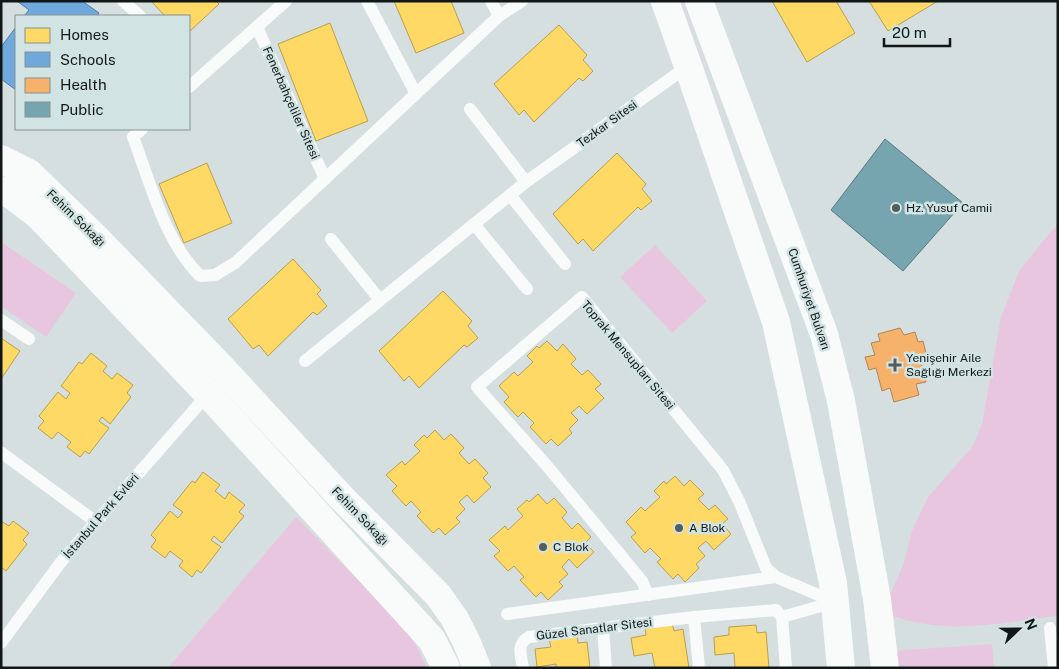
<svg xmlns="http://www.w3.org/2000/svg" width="1059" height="669" viewBox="0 0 1059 669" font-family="'Public Sans',sans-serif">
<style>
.green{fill:#e9c6df}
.homes{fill:#ffd966;stroke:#b89f4e}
.schools{fill:#6fa8dc;stroke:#537ca1}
.health{fill:#f6b26b;stroke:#b18452}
.public{fill:#76a5af;stroke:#587a81}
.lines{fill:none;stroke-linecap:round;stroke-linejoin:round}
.service{stroke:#f9fafa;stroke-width:12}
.tertiary{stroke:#f9fafa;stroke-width:28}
.poi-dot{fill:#565d5d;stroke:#d2e3e3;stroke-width:2}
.labels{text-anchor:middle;stroke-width:5;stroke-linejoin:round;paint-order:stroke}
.street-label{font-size:12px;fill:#111717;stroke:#d2e3e3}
.poi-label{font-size:12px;fill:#111717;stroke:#d2e3e3;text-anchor:start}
</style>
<rect width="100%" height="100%" fill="#d6dfdf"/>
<g class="green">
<path d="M 1058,225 L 1058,616 C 998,623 949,636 890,615 L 883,599 L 892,591 L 904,563 L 912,531 L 928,497 L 973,446 L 982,424 L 1001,317 L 1019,271 L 1052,230 Z"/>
<polygon points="1,242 76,293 46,337 1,306"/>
<polygon points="655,245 707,301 672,333 620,277"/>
<polygon points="296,517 400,623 416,645 427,668 168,668"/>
<polygon points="992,644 994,668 879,668 878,652"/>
</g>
<g class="homes">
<polygon points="151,1 216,1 219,4 189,32 189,16 165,16"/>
<polygon points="394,1 451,1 464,33 416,53"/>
<polygon points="772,1 836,1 855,33 807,62"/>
<polygon points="869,1 938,1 888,31"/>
<polygon points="330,23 368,121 316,141 278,44"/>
<polygon points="559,25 587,55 583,60 593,71 583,81 579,78 534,122 524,110 519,115 494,84"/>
<polygon points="617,153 646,184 642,189 652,201 641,210 638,207 593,251 583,239 578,244 553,214"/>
<polygon points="207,163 232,223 184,243 159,184"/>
<polygon points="293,259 321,290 317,294 327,306 317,315 313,312 268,356 259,345 253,349 228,319"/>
<polygon points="443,291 472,321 468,326 478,338 467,347 464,345 419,388 409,376 404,381 379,351"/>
<polygon points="1,338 20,351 1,379"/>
<polygon points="547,341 557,351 563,344 576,359 571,364 582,375 588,370 601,384 595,389 604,398 587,414 579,406 571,413 578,420 569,429 572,433 558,446 551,439 546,444 530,427 534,423 523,412 518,417 504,402 509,397 499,386 514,372 518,376 533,362 527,356 537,346 539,348"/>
<polygon points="91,353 107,366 103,371 112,379 117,373 133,385 127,393 131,397 110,424 102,417 99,421 109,428 89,454 85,451 80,457 67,447 71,442 58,432 52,439 38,428 44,421 39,416 58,392 66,399 70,393 61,386 79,362 82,364"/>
<polygon points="435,430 444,440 451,434 464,448 459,453 469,464 475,459 488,473 483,478 491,487 474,503 467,495 459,502 465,509 456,518 460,522 445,535 439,528 433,533 417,516 421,512 411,501 406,506 392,491 397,486 386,475 402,461 405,465 420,451 414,445 424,435 427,438"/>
<polygon points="203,472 220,485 215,491 225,499 229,492 245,505 239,512 244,516 222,543 214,536 211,540 221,547 201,573 197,570 192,577 179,566 183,561 170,551 165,558 151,547 156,540 151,535 170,511 178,518 183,512 173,505 192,481 195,483"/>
<polygon points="675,476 684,486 690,480 704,494 698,499 709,510 715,505 728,519 722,524 731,534 714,550 706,541 698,548 705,556 696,564 699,568 685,582 678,574 673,579 657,562 661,559 650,548 645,553 631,537 636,533 626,522 641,507 645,511 660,497 654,491 664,481 666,484"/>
<polygon points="538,494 547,504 554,498 567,512 562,518 572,529 578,523 591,537 585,543 594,552 577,568 569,559 562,567 568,574 559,582 563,586 548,600 541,592 536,597 520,580 524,577 514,566 508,571 494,556 500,551 489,540 505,526 508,530 523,516 517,509 527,500 529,502"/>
<polygon points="1,521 9,526 13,521 29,533 23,540 27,544 6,571 1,567"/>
<polygon points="672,623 674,631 683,629 689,668 655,668 652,653 634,656 631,638 646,635 645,627"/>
<polygon points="756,625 757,633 766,632 769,668 735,668 734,653 715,655 714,637 729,635 729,627"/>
<polygon points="577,635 578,643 587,642 590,668 556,668 556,664 537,667 535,649 551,647 549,639"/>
</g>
<g class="schools">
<polygon points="17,1 82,1 99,13 97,16 24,16 29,10"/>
<polygon points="16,27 16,90 1,79 1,47"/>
</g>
<polygon class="health" points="900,328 904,335 915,332 918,342 923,341 928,361 921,363 926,382 916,384 919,395 894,402 890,388 882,391 876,368 869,370 865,357 875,355 871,343 880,341 878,334"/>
<polygon class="public" points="885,139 963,203 903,271 831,210"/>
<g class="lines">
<g class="service">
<polyline points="123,1 140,16"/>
<polyline points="367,1 416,94"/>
<polyline points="491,1 499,16"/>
<polyline points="257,27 325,179"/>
<polyline points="189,87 286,1"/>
<polyline points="470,109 526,182"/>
<path d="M 142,129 L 133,137 C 151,184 164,240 200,276 L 215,275 L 235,263 L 499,16 L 522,1"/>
<polyline points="510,195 565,264"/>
<polyline points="474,224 527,289"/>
<polyline points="331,239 380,300"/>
<polyline points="1,320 29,339"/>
<polyline points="305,361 526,182 688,66"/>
<polyline points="1,454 2,453 96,522"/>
<polyline points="648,595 642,581 548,467 477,387 582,297 723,470 739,501 766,568 776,577 835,602"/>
<polyline points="507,614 776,577"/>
<polyline points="694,617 699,668"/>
<polyline points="603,627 606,668"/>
<polyline points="1050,628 1054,668"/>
<polyline points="1,643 61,562 208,394"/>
<path d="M 523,668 C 521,655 516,644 529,637 L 694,617 L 776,610 L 782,617"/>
<polyline points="786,668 782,617 835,602"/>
</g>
<g class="tertiary">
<polyline points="665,1 688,66 776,322 833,583 841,668"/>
<polyline points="699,1 824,334 841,401 877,599 885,668"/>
<polyline points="1,159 29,173 94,236 220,366 340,496 438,595 455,619 467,643 477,668"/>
<polyline points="1,190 13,196 40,217 208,394 432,640 446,668"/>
</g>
</g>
<g class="poi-dot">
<circle cx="896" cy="208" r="5"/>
<path d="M892.5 357.5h5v5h5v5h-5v5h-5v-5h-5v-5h5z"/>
<circle cx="679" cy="528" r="5"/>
<circle cx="543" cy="547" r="5"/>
</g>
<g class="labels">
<g class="street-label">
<text transform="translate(291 103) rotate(66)" y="4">Fenerbahçeliler Sitesi</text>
<text transform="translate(607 124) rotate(-36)" y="4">Tezkar Sitesi</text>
<text transform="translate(76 218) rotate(44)" y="4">Fehim Sokağı</text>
<text transform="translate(809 299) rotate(71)" y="4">Cumhuriyet Bulvarı</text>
<text transform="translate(628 355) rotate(50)" y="4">Toprak Mensupları Sitesi</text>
<text transform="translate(101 516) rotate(-49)" y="4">İstanbul Park Evleri</text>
<text transform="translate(360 516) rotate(46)" y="4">Fehim Sokağı</text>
<text transform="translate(594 629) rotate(-7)" y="4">Güzel Sanatlar Sitesi</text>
</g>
<g class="poi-label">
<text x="906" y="212">Hz. Yusuf Camii</text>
<text x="906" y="362">Yenişehir Aile<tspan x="906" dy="14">Sağlığı Merkezi</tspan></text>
<text x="689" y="532">A Blok</text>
<text x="553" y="551">C Blok</text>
</g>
</g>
<rect width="1059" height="669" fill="none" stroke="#111717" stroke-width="5"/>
<rect x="15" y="15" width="175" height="115" fill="#d2e3e3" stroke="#859191"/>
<rect x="25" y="28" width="25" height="15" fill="#ffd966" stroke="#859191"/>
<text x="60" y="40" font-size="15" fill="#111717">Homes</text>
<rect x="25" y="52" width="25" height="15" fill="#6fa8dc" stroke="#859191"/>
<text x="60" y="65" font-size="15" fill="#111717">Schools</text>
<rect x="25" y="78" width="25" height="15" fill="#f6b26b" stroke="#859191"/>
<text x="60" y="90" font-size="15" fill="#111717">Health</text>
<rect x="25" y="102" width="25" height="15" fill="#76a5af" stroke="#859191"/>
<text x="60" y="115" font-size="15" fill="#111717">Public</text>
<g transform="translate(1019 629) rotate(68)" stroke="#d2e3e3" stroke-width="4" paint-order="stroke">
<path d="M0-4L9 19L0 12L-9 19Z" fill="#111717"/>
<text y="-8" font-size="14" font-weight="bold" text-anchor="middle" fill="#111717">N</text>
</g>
<path d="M884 38v8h66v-8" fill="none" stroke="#111717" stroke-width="2.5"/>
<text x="892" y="38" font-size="15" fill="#111717" stroke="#d2e3e3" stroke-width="4" paint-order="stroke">20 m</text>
</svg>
